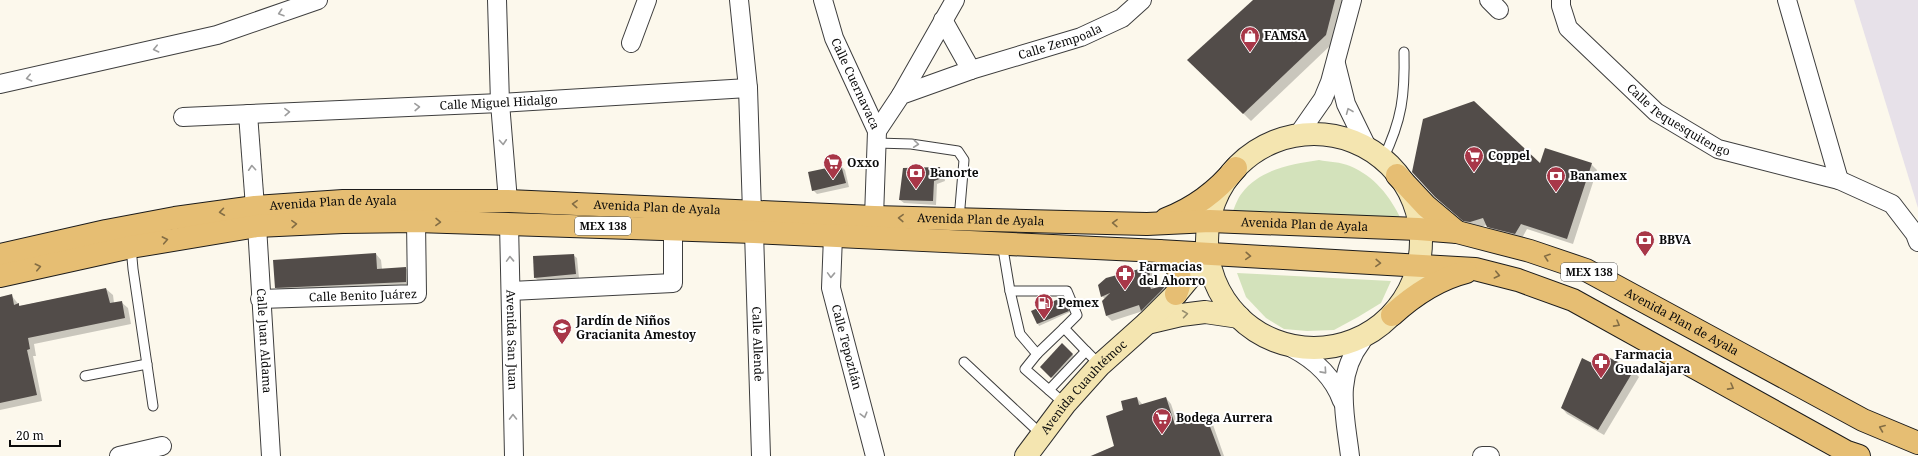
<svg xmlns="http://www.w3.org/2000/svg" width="1918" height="456" viewBox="0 0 1918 456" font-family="'Noto Serif',serif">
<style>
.industrial{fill:#e7e1e9}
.green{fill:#d3e2bb}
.shadow{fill:#0003}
.building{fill:#524c49}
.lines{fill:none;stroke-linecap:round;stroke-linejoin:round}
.lane-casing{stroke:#3e3e3e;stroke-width:11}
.street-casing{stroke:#3e3e3e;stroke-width:20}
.secondary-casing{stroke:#2d2d2d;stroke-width:24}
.primary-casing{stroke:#1c1c1c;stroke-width:24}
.lane{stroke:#fff;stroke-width:9}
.street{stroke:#fff;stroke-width:18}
.secondary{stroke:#f4e5b0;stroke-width:22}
.primary{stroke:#e6be73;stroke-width:22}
.oneway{stroke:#9d9d9d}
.oneway2{stroke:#836d44}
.oneway3{stroke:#978e6e}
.labels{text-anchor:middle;stroke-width:4;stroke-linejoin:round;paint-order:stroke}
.shield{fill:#fff;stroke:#545454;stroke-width:1}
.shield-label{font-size:11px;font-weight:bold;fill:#0b0b0b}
.poi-label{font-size:12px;font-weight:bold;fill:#0b0b0b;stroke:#fff;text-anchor:start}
.street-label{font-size:12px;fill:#0b0b0b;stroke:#fff}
</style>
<rect width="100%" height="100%" fill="#fcf8ec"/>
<polygon class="industrial" points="1854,0 1918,0 1918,208"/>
<g class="green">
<path d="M 1319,160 C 1329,162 1341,162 1350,166 C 1374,176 1390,196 1401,219 L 1232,213 C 1235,207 1237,199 1242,193 C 1260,169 1292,164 1319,160 Z"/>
<polygon points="1237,273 1391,281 1381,303 1358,317 1334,330 1307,331 1284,329 1266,318 1246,297"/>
</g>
<g class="shadow">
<polygon points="1255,0 1344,0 1333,43 1251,121 1189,60"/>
<polygon points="1591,164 1597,170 1573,244 1527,229 1521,240 1494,233 1487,225 1476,228 1470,226 1442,203 1541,165"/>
<polygon points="841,166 845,170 849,187 817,194 813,190"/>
<polygon points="940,168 943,172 945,181 937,184 936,205 904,203 900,200"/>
<polygon points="376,254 381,260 382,269 406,268 411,274 412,287 282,293 276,288"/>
<polygon points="573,255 577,258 579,278 539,281 535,278"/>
<polygon points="1148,269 1154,275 1155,280 1151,282 1154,289 1165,286 1170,291 1147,316 1143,311 1112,321 1107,316 1105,299 1102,296"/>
<polygon points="106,289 113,295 114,303 121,302 128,308 131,324 34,344 36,356 33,356 42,401 0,410 0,298 11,295 20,306"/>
<polygon points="1063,298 1070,312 1039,326 1032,311"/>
<polygon points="1062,345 1074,356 1054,379 1041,367"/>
<polygon points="1594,366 1633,371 1639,377 1604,435 1567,414 1562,408"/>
<polygon points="1137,398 1143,405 1166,398 1171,404 1178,425 1206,417 1212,422 1224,456 1090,456 1116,446 1124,411"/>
</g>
<g class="building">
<polygon points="1253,0 1335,0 1326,35 1243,114 1187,60"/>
<polygon points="1474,101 1540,163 1545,148 1592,163 1567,239 1521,224 1515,234 1487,227 1483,218 1470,222 1463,221 1435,197 1412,172 1423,119"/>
<polygon points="841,165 846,183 812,191 808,172"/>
<polygon points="940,167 942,178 934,181 933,201 899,200 903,168"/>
<polygon points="376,253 377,269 406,267 406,282 275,288 273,260"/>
<polygon points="574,254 576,274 534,278 533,256"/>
<polygon points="1143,268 1148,268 1150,275 1146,276 1151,289 1166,285 1161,291 1141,311 1139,305 1106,316 1102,301 1110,293 1101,297 1098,285 1106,278"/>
<polygon points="106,288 110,303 122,301 125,318 28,338 30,349 27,350 37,395 0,403 0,297 12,294 14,305 19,303 19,306"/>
<polygon points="1063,297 1069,311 1037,324 1031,311"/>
<polygon points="1062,343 1073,354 1051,378 1040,367"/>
<polygon points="1600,353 1634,370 1598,430 1561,408 1582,358 1594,364"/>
<polygon points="1137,397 1139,405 1166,397 1175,425 1206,416 1221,456 1091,456 1114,446 1106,416 1123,410 1121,401"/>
</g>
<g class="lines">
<defs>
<g id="lane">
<polyline points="877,143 911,144 958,151 964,160 959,219"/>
<path d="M 1383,159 C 1402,120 1405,95 1404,52"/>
<polyline points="1002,243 1010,291 1067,291 1077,315 1064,328"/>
<polyline points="131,247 133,269 153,406"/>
<polyline points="1010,291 1020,334 1037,354 1025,369 1065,404"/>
<polyline points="1037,354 1064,328 1086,351"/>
<polyline points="964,362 1042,435"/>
<polyline points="85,376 147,364"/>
<polyline points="1049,390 1086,351 1100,365"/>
</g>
<g id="street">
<polyline points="497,0 500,103 508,201"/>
<polyline points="739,0 748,88 752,212"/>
<path id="s1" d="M 823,0 L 834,38 L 877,131 L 874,217"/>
<polyline points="1489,0 1499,10"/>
<path id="s2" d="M 1561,0 L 1561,6 L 1568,28 L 1656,112 L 1718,149 L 1839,180 L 1892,204 L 1915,234 L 1918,242"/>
<polyline points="1787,0 1839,180"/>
<polyline points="943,20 971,70"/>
<polyline points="631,43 647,0"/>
<polyline points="1336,64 1346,104 1366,145"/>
<polyline points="0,84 217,35 318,0"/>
<polyline points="901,95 955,0"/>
<polyline points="248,114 255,207"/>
<path id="s3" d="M 183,117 L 500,103 L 748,88"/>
<path id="s4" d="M 877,131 L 901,95 L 971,70 L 1081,37 L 1122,18 L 1142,0"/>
<polyline points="1300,132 1323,99 1330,82 1352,0"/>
<path id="s5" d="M 509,223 L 514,456"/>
<path id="s6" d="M 257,226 L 271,456"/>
<path id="s7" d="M 754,232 L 761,456"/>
<path id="s8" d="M 833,236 L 831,288 L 875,456"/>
<polyline points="511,291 673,283 673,228"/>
<path id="s9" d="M 260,299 L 417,294 L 416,221"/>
<path d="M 1292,348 C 1315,360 1333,376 1342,401"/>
<polyline points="119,456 162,446"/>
<path d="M 1350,456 C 1345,414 1334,377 1362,341"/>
<polyline points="1482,456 1490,456"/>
</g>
<g id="secondary">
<circle cx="1314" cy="241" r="107"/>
<polyline points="1147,323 1181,315 1205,312 1239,317"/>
<path id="s10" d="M 1026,456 L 1065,404 L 1100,365 L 1147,323 L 1176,294 L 1209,254"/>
</g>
<g id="primary">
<polyline points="1397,175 1426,206 1457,232"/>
<path d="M 1166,219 C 1195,208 1217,191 1236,168"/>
<path d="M 1159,251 C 1177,261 1185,275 1176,294"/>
<path id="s11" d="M 0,255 L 106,231 L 175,218 L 255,207 L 343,201 L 508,201 L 874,217 L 1147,224 L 1210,221 L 1418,229 L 1457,232 L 1530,251 L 1586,270 L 1863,420 L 1918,443"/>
<polyline points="0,276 131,247 257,226 343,222 416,221 754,232 1159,251 1475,269 1518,280 1573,300 1847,452 1859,456"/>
<path d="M 1392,315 C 1414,295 1438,279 1466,272"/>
</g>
</defs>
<use href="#lane" class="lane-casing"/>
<use href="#street" class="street-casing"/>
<use href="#secondary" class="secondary-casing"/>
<use href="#primary" class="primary-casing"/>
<use href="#lane" class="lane"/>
<use href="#street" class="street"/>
<use href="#secondary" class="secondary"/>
<use href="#primary" class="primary"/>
</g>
<defs><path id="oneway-chevron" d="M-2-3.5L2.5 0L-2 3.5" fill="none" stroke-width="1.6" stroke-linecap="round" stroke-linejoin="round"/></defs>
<g class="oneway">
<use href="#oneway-chevron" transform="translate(281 13) rotate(162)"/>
<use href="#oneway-chevron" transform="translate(156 49) rotate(167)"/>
<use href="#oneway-chevron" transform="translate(29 78) rotate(167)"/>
<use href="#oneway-chevron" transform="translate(417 107) rotate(-2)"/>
<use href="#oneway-chevron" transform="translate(1349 111) rotate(-112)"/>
<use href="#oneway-chevron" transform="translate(287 112) rotate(-2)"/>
<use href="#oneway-chevron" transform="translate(503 142) rotate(86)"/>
<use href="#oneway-chevron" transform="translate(916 144) rotate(6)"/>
<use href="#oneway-chevron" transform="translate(252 168) rotate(-94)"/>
<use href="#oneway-chevron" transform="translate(510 259) rotate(-92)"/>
<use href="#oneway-chevron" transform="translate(831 275) rotate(92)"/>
<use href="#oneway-chevron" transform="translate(1324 371) rotate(48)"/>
<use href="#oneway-chevron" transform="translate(864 415) rotate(75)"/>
<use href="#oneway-chevron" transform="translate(513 417) rotate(-91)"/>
</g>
<g class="oneway2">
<use href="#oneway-chevron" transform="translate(575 204) rotate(-177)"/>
<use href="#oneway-chevron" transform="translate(222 212) rotate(172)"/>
<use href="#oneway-chevron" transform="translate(901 218) rotate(-178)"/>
<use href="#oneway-chevron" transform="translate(438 222) rotate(1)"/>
<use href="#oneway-chevron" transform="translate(1115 223) rotate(-179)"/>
<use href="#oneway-chevron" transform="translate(294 224) rotate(-3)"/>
<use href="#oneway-chevron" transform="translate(165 240) rotate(-11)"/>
<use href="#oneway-chevron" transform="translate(1248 256) rotate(4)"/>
<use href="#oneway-chevron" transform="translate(1547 257) rotate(-161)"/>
<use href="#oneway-chevron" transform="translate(1378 263) rotate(3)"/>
<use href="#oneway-chevron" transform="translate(38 267) rotate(-13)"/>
<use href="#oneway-chevron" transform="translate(1497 275) rotate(13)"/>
<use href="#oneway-chevron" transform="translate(1617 324) rotate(29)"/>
<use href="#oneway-chevron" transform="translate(1731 387) rotate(29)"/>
<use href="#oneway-chevron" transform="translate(1882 428) rotate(-158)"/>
</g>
<use class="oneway3" href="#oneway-chevron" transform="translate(1185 314) rotate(-8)"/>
<defs>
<symbol id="shop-pin" viewBox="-11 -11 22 30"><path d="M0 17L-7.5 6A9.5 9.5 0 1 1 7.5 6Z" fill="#a83748" stroke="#fff"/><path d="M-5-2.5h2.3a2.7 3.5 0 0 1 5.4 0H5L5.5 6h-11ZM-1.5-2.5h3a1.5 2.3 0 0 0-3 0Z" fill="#fff"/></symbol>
<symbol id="supermarket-pin" viewBox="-11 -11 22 30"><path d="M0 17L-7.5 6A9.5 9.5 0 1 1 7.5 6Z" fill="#a83748" stroke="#fff"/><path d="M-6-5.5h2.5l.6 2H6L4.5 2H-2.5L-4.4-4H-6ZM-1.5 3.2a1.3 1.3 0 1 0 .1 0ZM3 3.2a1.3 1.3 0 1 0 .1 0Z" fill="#fff"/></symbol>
<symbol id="bank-pin" viewBox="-11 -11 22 30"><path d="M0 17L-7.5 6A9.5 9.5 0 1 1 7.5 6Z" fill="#a83748" stroke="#fff"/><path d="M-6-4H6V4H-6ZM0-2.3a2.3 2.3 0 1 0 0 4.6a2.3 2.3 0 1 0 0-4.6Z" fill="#fff"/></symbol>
<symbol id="pharmacy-pin" viewBox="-11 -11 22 30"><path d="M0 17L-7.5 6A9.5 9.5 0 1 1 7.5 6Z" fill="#a83748" stroke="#fff"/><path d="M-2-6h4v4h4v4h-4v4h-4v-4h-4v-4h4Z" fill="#fff"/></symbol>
<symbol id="fuel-pin" viewBox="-11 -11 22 30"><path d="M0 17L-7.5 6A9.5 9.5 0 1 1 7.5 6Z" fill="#a83748" stroke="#fff"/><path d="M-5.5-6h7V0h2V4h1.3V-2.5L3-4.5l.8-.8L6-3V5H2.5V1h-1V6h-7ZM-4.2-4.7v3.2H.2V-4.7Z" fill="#fff"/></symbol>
<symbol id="school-pin" viewBox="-11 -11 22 30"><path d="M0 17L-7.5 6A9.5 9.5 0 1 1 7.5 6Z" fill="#a83748" stroke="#fff"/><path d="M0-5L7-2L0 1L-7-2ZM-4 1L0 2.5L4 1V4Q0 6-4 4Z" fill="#fff"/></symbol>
</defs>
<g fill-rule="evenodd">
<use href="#shop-pin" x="1239" y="25" width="22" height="30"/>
<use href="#supermarket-pin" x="1463" y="145" width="22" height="30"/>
<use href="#supermarket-pin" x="822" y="152" width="22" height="30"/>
<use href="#bank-pin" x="905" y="162" width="22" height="30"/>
<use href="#bank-pin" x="1545" y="165" width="22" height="30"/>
<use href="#bank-pin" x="1634" y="229" width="22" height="30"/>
<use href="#pharmacy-pin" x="1114" y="263" width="22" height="30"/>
<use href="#fuel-pin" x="1033" y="292" width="22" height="30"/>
<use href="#school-pin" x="551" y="317" width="22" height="30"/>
<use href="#pharmacy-pin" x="1590" y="351" width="22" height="30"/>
<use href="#supermarket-pin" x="1151" y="407" width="22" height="30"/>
</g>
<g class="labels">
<g class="shield">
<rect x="575" y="217" width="56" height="18" rx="3"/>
<rect x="1561" y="263" width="56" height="18" rx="3"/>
</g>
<g class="shield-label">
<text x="603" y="230">MEX 138</text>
<text x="1589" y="276">MEX 138</text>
</g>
<g class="poi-label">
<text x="1264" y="40">FAMSA</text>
<text x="1488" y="160">Coppel</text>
<text x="847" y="167">Oxxo</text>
<text x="930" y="177">Banorte</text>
<text x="1570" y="180">Banamex</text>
<text x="1659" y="244">BBVA</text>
<text x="1139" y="271">Farmacias<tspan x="1139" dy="14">del Ahorro</tspan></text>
<text x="1058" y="307">Pemex</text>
<text x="576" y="325">Jardín de Niños<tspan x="576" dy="14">Gracianita Amestoy</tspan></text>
<text x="1615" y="359">Farmacia<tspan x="1615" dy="14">Guadalajara</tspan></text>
<text x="1176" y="422">Bodega Aurrera</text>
</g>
<g class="street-label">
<text dy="4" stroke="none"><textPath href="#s4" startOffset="211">Calle Zempoala</textPath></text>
<text dy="4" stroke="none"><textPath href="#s1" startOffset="90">Calle Cuernavaca</textPath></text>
<text dy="4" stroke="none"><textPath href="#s3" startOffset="316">Calle Miguel Hidalgo</textPath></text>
<text dy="4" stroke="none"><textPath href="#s2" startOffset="174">Calle Tequesquitengo</textPath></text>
<text dy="4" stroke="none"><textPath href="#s11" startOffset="338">Avenida Plan de Ayala</textPath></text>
<text dy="4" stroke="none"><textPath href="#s11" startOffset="662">Avenida Plan de Ayala</textPath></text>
<text dy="4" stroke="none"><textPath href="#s11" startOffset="986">Avenida Plan de Ayala</textPath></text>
<text dy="4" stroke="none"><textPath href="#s11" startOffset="1310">Avenida Plan de Ayala</textPath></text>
<text dy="4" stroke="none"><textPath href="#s9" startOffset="103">Calle Benito Juárez</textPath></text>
<text dy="4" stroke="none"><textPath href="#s11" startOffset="1706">Avenida Plan de Ayala</textPath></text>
<text dy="4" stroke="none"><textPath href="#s5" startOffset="117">Avenida San Juan</textPath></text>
<text dy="4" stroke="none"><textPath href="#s6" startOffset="115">Calle Juan Aldama</textPath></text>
<text dy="4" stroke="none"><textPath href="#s7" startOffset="112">Calle Allende</textPath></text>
<text dy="4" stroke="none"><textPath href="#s8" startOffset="113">Calle Tepoztlán</textPath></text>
<text dy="4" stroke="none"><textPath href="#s10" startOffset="90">Avenida Cuauhtémoc</textPath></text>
</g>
</g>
<path d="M10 440v6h50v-6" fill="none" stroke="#0b0b0b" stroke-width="2"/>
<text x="16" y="440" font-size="12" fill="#0b0b0b" stroke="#ffffff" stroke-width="3" paint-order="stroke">20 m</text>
</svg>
